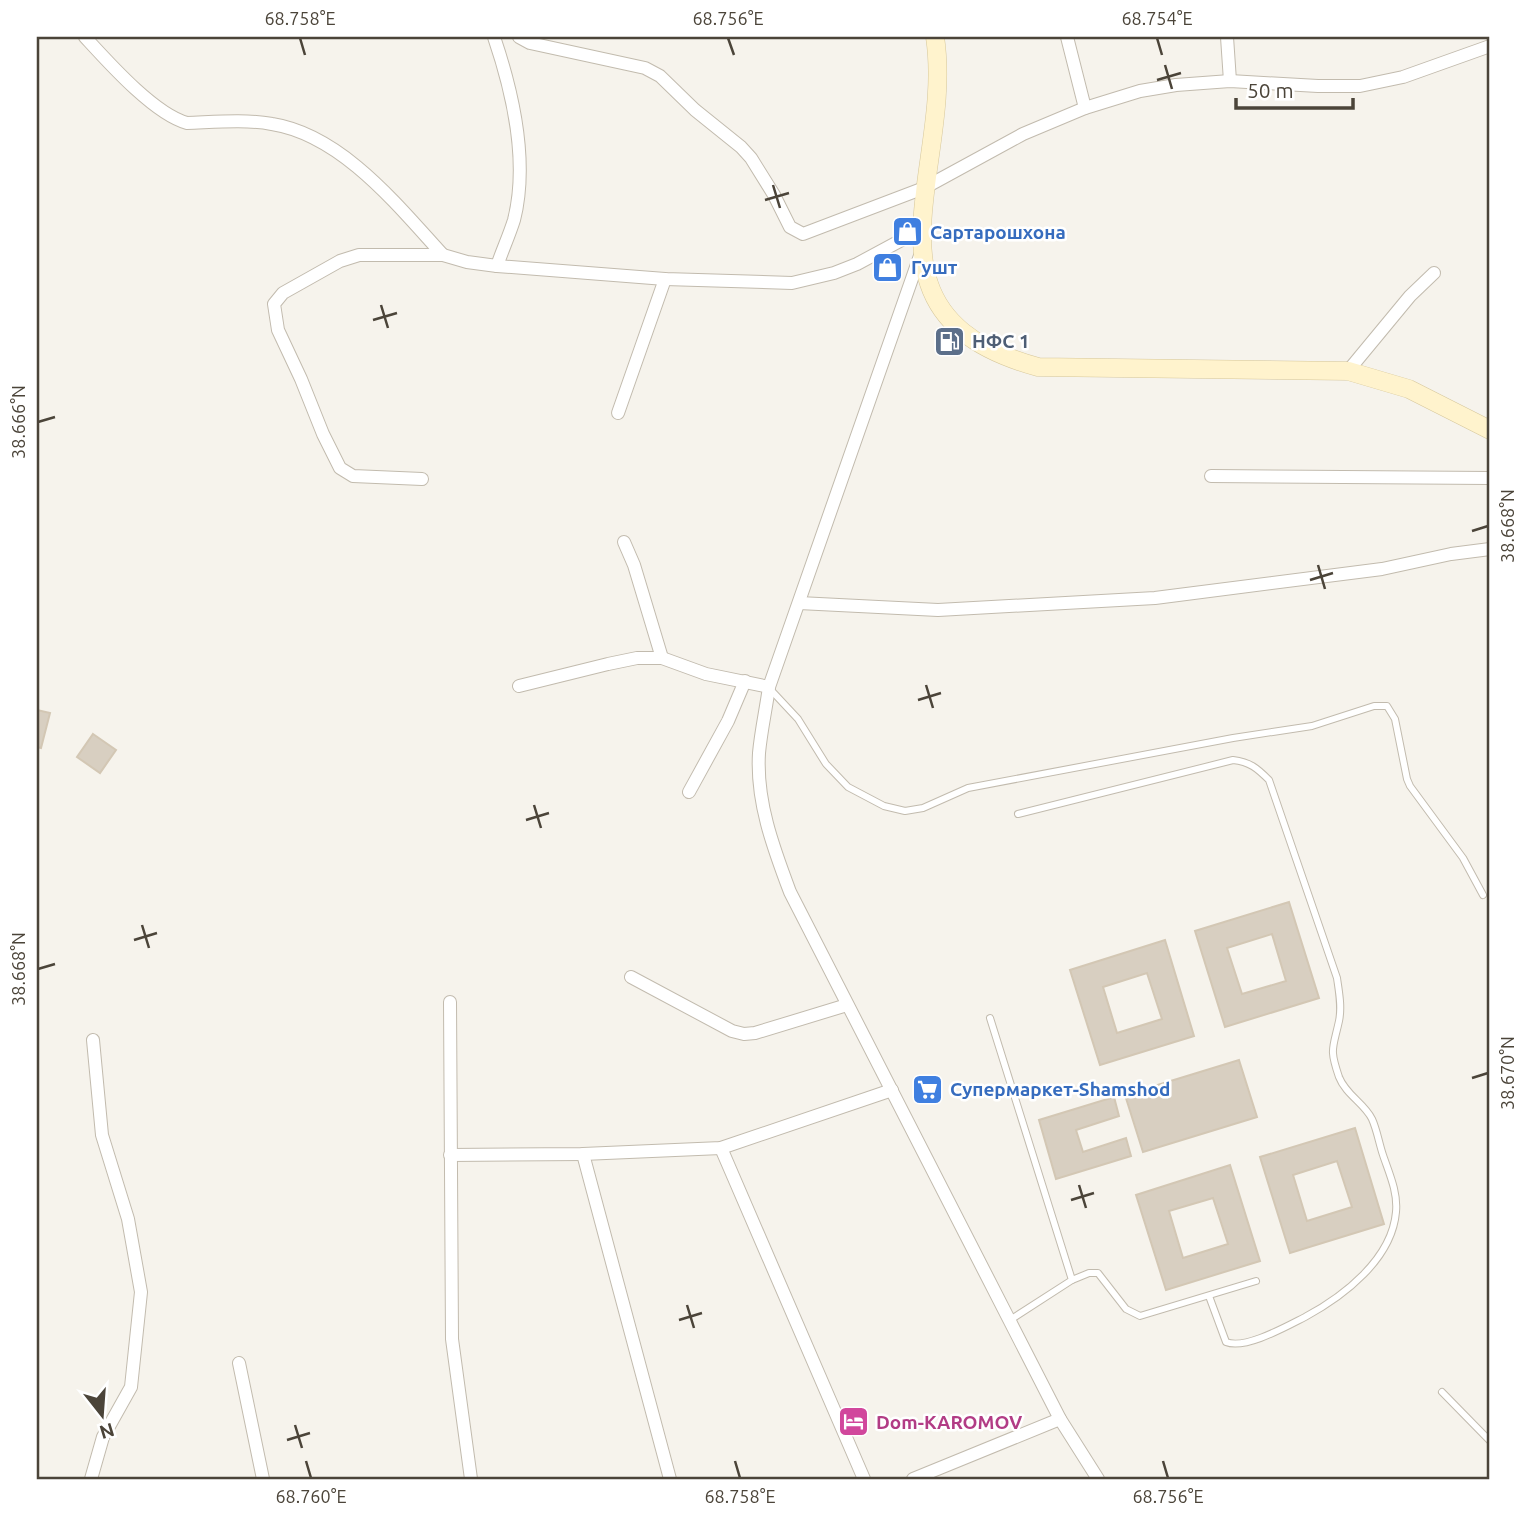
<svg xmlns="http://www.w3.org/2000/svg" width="1527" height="1516" viewBox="0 0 1527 1516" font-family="Ubuntu,sans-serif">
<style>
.building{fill:#d8cfc1;stroke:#d3c7b4;stroke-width:2;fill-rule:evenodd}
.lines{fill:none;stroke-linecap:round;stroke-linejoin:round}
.lane-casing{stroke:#c2bbae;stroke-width:8}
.street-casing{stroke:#c2bbae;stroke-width:14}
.secondary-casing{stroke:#d6c79b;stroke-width:19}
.lane{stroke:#fff;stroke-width:6}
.street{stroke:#fff;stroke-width:12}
.secondary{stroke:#fff3cd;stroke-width:18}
.ticks{fill:none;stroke:#4b4439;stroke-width:2.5}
.labels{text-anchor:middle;stroke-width:5;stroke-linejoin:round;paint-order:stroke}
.shop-label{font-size:19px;font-weight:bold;fill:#366cbe;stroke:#fff;text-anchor:start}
.service-label{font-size:19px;font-weight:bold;fill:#4e5e75;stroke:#fff;text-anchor:start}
.hotel-label{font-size:19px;font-weight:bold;fill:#b23c85;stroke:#fff;text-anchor:start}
.neatline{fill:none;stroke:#4b4439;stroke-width:2.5}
.ticks-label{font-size:18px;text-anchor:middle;fill:#4b4439}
</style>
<rect width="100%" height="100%" fill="#f6f3ec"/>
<g class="building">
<polygon points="37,710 50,713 41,748 37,747"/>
<polygon points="93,734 116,750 100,773 77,757"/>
<path d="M 1289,902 L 1319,998 L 1225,1027 L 1195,931 ZM 1272,934 L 1286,981 L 1242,994 L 1227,948 Z"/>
<path d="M 1165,940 L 1194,1036 L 1100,1065 L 1070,970 ZM 1147,973 L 1162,1019 L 1117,1033 L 1103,987 Z"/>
<polygon points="1239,1060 1257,1117 1143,1152 1125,1095"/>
<polygon points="1114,1097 1119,1116 1076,1130 1083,1152 1126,1138 1131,1156 1056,1179 1039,1120"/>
<path d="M 1355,1128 L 1384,1224 L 1290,1253 L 1260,1157 ZM 1337,1161 L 1352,1207 L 1307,1221 L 1293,1175 Z"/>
<path d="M 1230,1165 L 1260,1261 L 1166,1290 L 1136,1195 ZM 1213,1198 L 1228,1244 L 1183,1258 L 1169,1211 Z"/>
</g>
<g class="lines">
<defs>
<g id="lane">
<polyline points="770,689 798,719 826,764 848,787 884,806 905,811 923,808 968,788 1233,738 1312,726 1374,706 1387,706 1395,719 1407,779 1410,786 1463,858 1483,895"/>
<path d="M 1018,814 L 1233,760 C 1250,762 1257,768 1269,780 L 1337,978 C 1339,992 1342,1007 1339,1021 C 1333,1049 1329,1048 1339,1077 C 1346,1095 1364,1103 1372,1119 C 1377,1130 1379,1143 1383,1155 C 1389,1173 1398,1192 1396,1212 C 1392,1259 1344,1296 1305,1317 C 1287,1326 1245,1350 1226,1342 L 1209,1296"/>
<polyline points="990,1018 1072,1280 1010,1320"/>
<polyline points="1072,1280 1089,1273 1098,1273 1126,1309 1140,1316 1256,1281"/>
<polyline points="1442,1392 1490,1441"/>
</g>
<g id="street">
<path d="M 85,37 C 108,62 154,114 187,123 C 215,122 245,119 272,124 C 342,135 398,206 443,255"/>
<path d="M 494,37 C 513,93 529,161 514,220 C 509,236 502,251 497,266"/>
<polyline points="519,37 530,43 645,68 660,76 695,110 741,147 751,158 774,195 790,227 803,234 924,188 1023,134 1085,108 1140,91 1176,85 1230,81 1318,86 1360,86 1403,77 1490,46"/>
<polyline points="1067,37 1085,108"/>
<polyline points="1227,37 1230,81"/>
<path d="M 922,250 L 769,687 C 766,709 761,731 759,753 C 756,801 773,847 790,892 L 1060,1419 L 1098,1479"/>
<polyline points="1348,371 1410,296 1434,273"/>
<polyline points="618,413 665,279"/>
<polyline points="1211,476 1490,478"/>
<polyline points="422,479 353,476 340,468 323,434 301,379 278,330 274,304 283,293 340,261 359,255 443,255 467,262 497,266 665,279 792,283 834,273 857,264 922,229"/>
<polyline points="624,542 634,565 662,658"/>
<polyline points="799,603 938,610 1155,598 1382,569 1451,554 1490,549"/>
<polyline points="519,686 608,664 637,658 662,658 706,674 769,687"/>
<polyline points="689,792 728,721 745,681"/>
<polyline points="631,977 732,1031 744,1034 755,1033 847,1005"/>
<polyline points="450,1002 452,1339 471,1479"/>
<polyline points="721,1148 864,1479"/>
<polyline points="583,1154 670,1479"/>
<polyline points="450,1155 583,1154 721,1148 892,1090"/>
<polyline points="239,1363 263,1479"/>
<polyline points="91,1479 103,1437 131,1387 141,1292 128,1219 102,1135 93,1040"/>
<polyline points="913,1479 1060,1419"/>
</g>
<path id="secondary" d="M 935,37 C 955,169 846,315 1038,367 L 1348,371 L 1409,389 L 1490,430"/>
</defs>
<use href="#lane" class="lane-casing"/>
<use href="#street" class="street-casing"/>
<use href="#secondary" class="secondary-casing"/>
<use href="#lane" class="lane"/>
<use href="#street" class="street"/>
<use href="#secondary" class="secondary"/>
</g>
<path class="ticks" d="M 300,38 L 305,55M 728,38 L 734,55M 1157,38 L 1162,55M 1165,65 L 1172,89M 1157,80 L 1181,73M 773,185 L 780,208M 765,200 L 789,193M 381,305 L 388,328M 373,320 L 397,313M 38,422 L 55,417M 1472,531 L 1488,526M 1318,565 L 1325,589M 1310,580 L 1333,573M 926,685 L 933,708M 918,700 L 941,693M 534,805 L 541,828M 526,820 L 549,813M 142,925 L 149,948M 134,940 L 157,933M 38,969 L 55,964M 1472,1078 L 1488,1073M 1079,1185 L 1086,1208M 1071,1200 L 1094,1193M 687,1305 L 694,1328M 679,1320 L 702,1313M 295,1425 L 302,1448M 287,1440 L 310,1433M 306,1461 L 311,1478M 735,1461 L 740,1478M 1163,1461 L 1168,1478"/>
<defs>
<symbol id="shop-square" viewBox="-11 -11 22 22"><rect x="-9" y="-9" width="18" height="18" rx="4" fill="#3f7fe0" stroke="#fff"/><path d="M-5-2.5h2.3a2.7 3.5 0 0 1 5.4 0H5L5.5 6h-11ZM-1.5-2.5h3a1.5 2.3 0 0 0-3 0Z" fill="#fff"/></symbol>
<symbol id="fuel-square" viewBox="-11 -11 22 22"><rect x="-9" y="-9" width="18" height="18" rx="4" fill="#5c6f8a" stroke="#fff"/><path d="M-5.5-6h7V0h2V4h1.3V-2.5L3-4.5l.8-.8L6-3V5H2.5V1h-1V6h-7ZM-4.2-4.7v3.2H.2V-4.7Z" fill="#fff"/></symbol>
<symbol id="supermarket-square" viewBox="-11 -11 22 22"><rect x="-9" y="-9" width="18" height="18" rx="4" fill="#3f7fe0" stroke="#fff"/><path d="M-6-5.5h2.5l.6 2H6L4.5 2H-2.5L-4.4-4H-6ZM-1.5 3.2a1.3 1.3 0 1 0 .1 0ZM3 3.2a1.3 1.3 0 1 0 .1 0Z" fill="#fff"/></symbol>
<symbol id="hotel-square" viewBox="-11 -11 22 22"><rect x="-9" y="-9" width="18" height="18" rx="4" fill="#d1479c" stroke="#fff"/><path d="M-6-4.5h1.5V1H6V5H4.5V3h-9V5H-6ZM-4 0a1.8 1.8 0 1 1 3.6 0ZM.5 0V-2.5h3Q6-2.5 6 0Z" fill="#fff"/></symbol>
</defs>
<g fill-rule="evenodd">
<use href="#shop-square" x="890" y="214" width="35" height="35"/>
<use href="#shop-square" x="870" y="250" width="35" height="35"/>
<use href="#fuel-square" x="932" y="324" width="35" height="35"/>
<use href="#supermarket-square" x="910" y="1072" width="35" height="35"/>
<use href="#hotel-square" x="836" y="1404" width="35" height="35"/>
</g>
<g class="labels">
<g class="shop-label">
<text x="930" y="239">Сартарошхона</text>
<text x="911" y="274">Гушт</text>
<text x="950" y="1096">Супермаркет-Shamshod</text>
</g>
<g class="service-label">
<text x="972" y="348">НФС 1</text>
</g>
<g class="hotel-label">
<text x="876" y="1429">Dom-KAROMOV</text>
</g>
</g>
<rect width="1527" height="1516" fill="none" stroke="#ffffff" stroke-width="77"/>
<g transform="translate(102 1415) rotate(163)" stroke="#ffffff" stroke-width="5" paint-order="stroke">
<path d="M0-5L12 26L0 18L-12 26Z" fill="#4b4439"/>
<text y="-10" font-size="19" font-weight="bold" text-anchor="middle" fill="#4b4439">N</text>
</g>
<path d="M1236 98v10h117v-10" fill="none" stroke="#4b4439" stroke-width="3.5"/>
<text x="1247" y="98" font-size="21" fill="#4b4439" stroke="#ffffff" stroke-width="5" paint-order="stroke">50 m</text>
<rect x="38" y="38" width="1450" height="1440" class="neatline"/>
<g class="ticks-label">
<text x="300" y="25">68.758°E</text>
<text x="728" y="25">68.756°E</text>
<text x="1157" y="25">68.754°E</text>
<text transform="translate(19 422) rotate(-90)" y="6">38.666°N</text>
<text transform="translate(1508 526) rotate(-90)" y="6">38.668°N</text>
<text transform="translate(19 969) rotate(-90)" y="6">38.668°N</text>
<text transform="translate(1508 1073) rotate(-90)" y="6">38.670°N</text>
<text x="311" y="1503">68.760°E</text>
<text x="740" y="1503">68.758°E</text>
<text x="1168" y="1503">68.756°E</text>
</g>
</svg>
